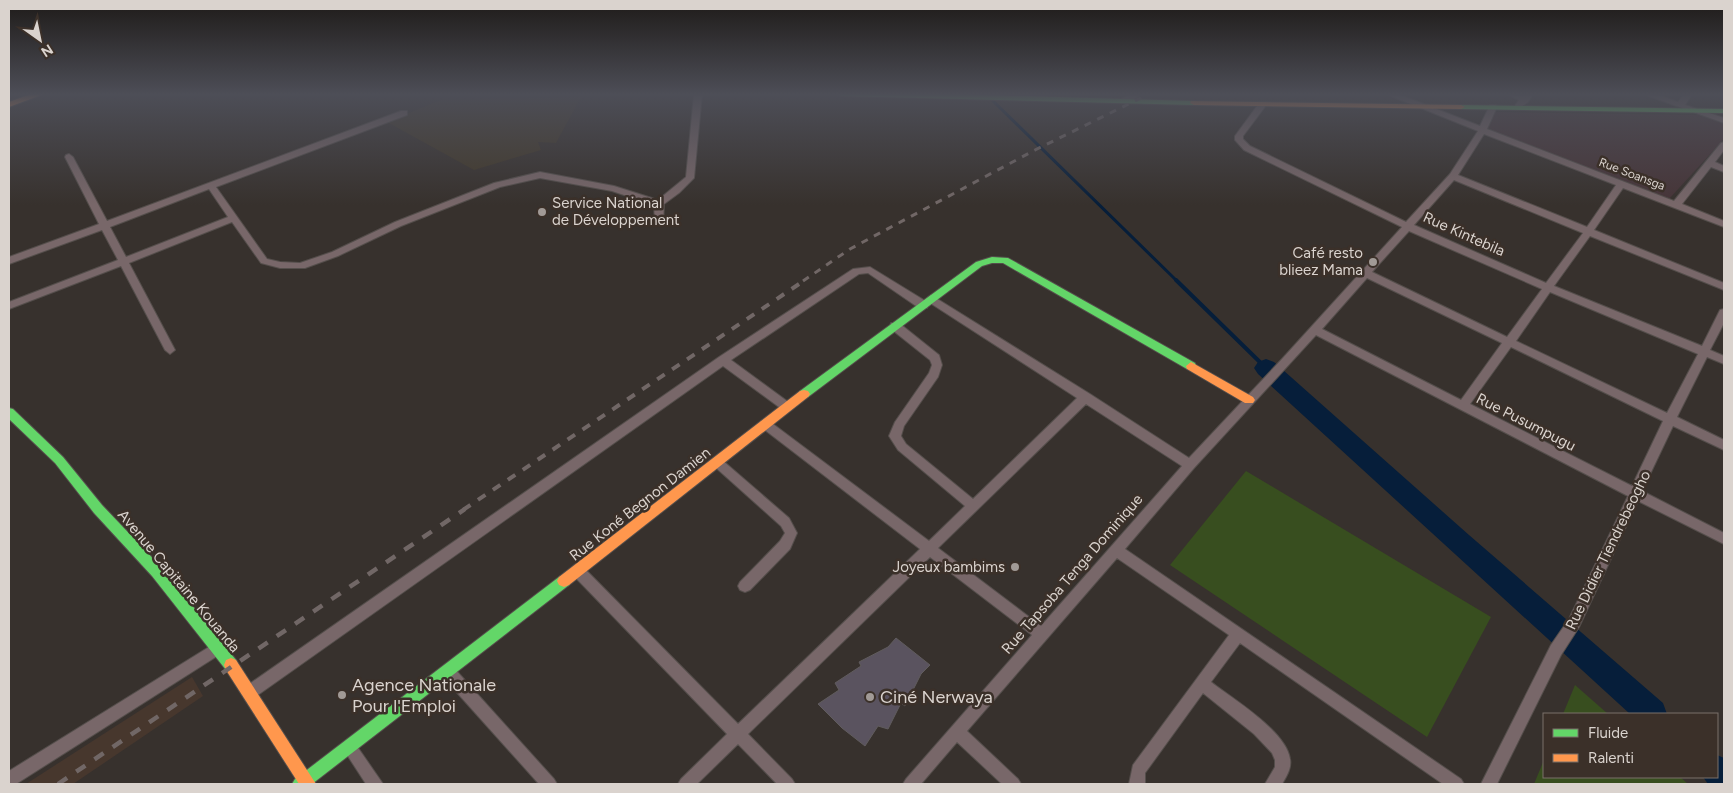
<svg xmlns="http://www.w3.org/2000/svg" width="1733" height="793" viewBox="0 0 1733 793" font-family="Figtree,sans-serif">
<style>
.commercial{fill:#463437}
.built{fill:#47372d}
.education{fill:#413829}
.green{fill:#384e1f}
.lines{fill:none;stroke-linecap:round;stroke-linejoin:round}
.stream-far1{stroke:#061e3a;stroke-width:3}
.stream{stroke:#061e3a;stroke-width:4}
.river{fill:#061e3a;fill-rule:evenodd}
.building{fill:#5a535f;stroke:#605c5d}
.street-casing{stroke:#544e4b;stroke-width:2}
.fast-casing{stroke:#544e4b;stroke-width:2}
.slow-casing{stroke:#544e4b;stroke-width:2}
.street{fill:#786769;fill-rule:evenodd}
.fast{fill:#63d668;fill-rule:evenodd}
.slow{fill:#ff974d;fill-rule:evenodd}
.rail-far2{stroke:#716766;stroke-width:3;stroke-dasharray:7 7;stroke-linecap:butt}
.rail-far1{stroke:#716766;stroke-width:4;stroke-dasharray:9 9;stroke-linecap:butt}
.rail{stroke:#716766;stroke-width:4.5;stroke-dasharray:11 11;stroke-linecap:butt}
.poi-dot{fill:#a19a96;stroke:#3b3029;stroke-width:2}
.labels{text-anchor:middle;stroke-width:5;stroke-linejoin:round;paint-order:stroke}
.far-street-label{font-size:12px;fill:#dad3ce;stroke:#3b3029}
.poi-label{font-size:15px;fill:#dad3ce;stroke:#3b3029;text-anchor:end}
.street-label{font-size:15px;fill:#dad3ce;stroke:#3b3029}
.near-poi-label{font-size:18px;fill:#dad3ce;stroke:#3b3029;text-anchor:start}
</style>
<rect width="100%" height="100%" fill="#37312d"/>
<polygon class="commercial" points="1494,112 1702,115 1724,124 1724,139 1669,199 1487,131"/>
<polygon class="built" points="192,677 203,696 73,784 26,784"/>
<polygon class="education" points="581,97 556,143 538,142 541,150 474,170 387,122 441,100"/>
<g class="green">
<polygon points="1246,471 1491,617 1427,737 1170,565"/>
<polygon points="1575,685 1608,714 1563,714"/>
<polygon points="1544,760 1544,777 1680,777 1688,784 1534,784"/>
</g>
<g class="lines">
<polyline class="stream-far1" points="991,99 1177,281"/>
<polyline class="stream" points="1176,280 1266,368"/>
<g class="river">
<polygon points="1266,359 1274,362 1469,535 1663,703 1667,714 1630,714 1258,374 1254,368 1258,362"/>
<polygon points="1717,755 1724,758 1724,784 1708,784 1703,777 1717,777"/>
</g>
</g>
<polygon class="building" points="896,638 930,665 921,674 905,706 901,703 888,729 878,726 865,746 842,728 818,704 839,690 835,683 861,666 859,662 888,647"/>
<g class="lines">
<defs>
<g id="street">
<path d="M 694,94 L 702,94 L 694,178 L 679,193 L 664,204 L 663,225 L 657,225 L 655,223 L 654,205 L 612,191 L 540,178 L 500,187 L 401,226 L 338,256 L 305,268 L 280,268 L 261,263 L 232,222 L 129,263 L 175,350 L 170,354 L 165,350 L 121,266 L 9,309 L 9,302 L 118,260 L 102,230 L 9,264 L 9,257 L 99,224 L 65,157 L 66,155 L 69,154 L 73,157 L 107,221 L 401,111 L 407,111 L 407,115 L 216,187 L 267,259 L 280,262 L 300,263 L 332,252 L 395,222 L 494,183 L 540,172 L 614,186 L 658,200 L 686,177 ZM 209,189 L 228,217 L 126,257 L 110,227 Z"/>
<polygon points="1131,94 1142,94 1127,103 1121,103 1121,99"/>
<path d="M 1386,94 L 1398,94 L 1480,126 L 1490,105 L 1496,105 L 1497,107 L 1487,129 L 1674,201 L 1721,143 L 1724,142 L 1724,150 L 1715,162 L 1724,166 L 1724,172 L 1711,167 L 1682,204 L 1724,221 L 1724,227 L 1623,188 L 1594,230 L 1724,283 L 1724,290 L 1590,236 L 1554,286 L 1702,346 L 1720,310 L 1724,309 L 1724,323 L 1710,350 L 1724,356 L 1724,364 L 1707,357 L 1677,417 L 1724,440 L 1724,450 L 1673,426 L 1642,491 L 1724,533 L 1724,544 L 1638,501 L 1579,627 L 1561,655 L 1497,784 L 1481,784 L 1551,645 L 1569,619 L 1628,496 L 1316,335 L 1194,468 L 1125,549 L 1461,779 L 1464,784 L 1443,784 L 1240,643 L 1211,682 C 1233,699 1286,731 1290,759 C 1292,768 1286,777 1282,784 L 1265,784 L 1275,767 L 1275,760 L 1272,753 L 1254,734 L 1203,693 L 1145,773 L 1145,784 L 1129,784 L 1133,765 L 1229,635 L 1117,558 L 967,731 L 1018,779 L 1021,784 L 1002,784 L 957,742 L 921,784 L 903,784 L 906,779 L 1032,635 L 930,557 L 748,734 L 792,779 L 795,784 L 777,784 L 738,744 L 697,784 L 678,784 L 681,779 L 727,734 L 573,575 L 571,571 L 573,567 L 578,565 L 583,567 L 738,724 L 920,549 L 761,427 L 759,424 L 761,421 L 769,421 L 929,541 L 965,506 L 898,450 L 889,436 L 895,422 L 929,373 L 932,365 L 930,360 L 891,329 L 890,326 L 891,323 L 899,323 L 939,355 L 942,365 L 938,377 L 904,426 L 901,436 L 906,444 L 973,499 L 1077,398 L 927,301 L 926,299 L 931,295 L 1090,394 L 1189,458 L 1282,359 L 1402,227 L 1244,150 L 1235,140 L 1235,136 L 1260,102 L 1266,102 L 1267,104 L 1243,136 L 1243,139 L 1250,146 L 1406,222 L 1450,174 L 1478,131 ZM 1484,134 L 1616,185 L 1587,227 L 1458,175 ZM 1454,180 L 1583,233 L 1546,283 L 1414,225 ZM 1409,231 L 1542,289 L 1507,337 L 1372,272 ZM 1367,278 L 1502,343 L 1461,400 L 1322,329 ZM 1550,292 L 1698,354 L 1667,413 L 1516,341 ZM 1511,347 L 1663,421 L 1632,486 L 1470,404 ZM 1086,404 L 1182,466 L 1041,626 L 938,548 Z"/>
<polygon points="1507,94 1523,96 1524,94 1533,94 1528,102 1518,109 1514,107 1519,100"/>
<polygon points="1643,94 1656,94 1678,102 1684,94 1692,94 1685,105 1724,118 1724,123"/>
<polygon points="870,267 927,302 928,305 927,308 919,308 868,273 859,274 731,360 791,404 793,407 791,410 783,410 723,366 255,697 250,699 245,697 243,692 245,687 719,357 853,269"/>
<polygon points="718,458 722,460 789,518 797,533 790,549 750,590 745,592 740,590 738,586 740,582 780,541 785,533 781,526 714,466 712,463 714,460"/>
<polygon points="217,642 222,643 224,648 222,653 16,784 9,784 9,771"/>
<polygon points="448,665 453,667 554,779 557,784 539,784 443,677 441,672 443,667"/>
<polygon points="349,740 354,742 383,784 366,784 342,747 344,742"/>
</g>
<g id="fast">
<polygon points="837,94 951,94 1194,101 1198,103 1194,105 841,96"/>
<polygon points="1458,105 1724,109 1724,113 1461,109 1457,107"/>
<polygon points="992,257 1008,258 1195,363 1196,366 1195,369 1187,369 1003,263 992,263 982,266 808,397 800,397 798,394 800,391 976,262"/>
<polygon points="9,408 13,409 63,457 102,505 162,568 236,660 238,665 236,670 231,672 226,670 152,576 94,513 55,463 9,419"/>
<polygon points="564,575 569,577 571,581 569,585 312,784 292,784 295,779 559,577"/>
</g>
<g id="slow">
<polygon points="31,94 44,94 9,107 9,102"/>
<polygon points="1191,101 1461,105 1465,107 1461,109 1194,105 1190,103"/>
<polygon points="1191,362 1253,397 1255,400 1253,403 1245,403 1187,369 1186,366"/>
<polygon points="804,390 808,391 810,394 808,397 569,585 564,587 559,585 557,581 559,577 800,391"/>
<polygon points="231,658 236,660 316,784 299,784 226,670 224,665 226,660"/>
</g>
</defs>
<use href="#street" class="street-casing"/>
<use href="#fast" class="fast-casing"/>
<use href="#slow" class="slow-casing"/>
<use href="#street" class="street"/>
<use href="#fast" class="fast"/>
<use href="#slow" class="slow"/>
<polyline class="rail-far2" points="803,281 850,249 1035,150 1149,94"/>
<polyline class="rail-far1" points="463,510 805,280"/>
<polyline class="rail" points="58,784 465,509"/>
</g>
<linearGradient id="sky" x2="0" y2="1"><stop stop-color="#1e1b19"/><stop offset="0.46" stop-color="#4d4e57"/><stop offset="1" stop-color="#4d4e57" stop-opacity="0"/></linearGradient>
<rect width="1733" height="205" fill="url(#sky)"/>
<g class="poi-dot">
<circle cx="542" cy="212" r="5"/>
<circle cx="1373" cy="262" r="5"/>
<circle cx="1015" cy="567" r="5"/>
<circle cx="342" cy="695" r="5"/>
<circle cx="870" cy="697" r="5"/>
</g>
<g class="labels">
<g class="far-street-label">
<text transform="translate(1632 174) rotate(21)" y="4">Rue Soansga</text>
</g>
<g class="poi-label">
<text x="552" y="208" text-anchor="start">Service National<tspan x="552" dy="17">de Développement</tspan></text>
<text x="1363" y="258">Café resto<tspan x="1363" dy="17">blieez Mama</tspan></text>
<text x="1005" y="572">Joyeux bambims</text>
</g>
<g class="street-label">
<text transform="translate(1464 234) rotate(24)" y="5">Rue Kintebila</text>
<text transform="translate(1526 422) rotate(27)" y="5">Rue Pusumpugu</text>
<text transform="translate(640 504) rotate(-38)" y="5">Rue Koné Begnon Damien</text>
<text transform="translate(1608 550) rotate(-64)" y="5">Rue Didier Tiendrebeogho</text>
<text transform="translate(1072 574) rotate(-49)" y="5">Rue Tapsoba Tenga Dominique</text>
<text transform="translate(179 581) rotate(50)" y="5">Avenue Capitaine Kouanda</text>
</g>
<g class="near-poi-label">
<text x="352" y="691">Agence Nationale<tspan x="352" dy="21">Pour l'Emploi</tspan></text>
<text x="880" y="703">Ciné Nerwaya</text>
</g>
</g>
<rect width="1733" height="793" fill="none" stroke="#dad3ce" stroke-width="20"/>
<rect x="1543" y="713" width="175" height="65" fill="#3b3029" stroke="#7b716b"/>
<rect x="1553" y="729" width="25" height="8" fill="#63d668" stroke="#7b716b"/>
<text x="1588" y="738" font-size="15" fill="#dad3ce">Fluide</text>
<rect x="1553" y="754" width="25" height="8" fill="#ff974d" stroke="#7b716b"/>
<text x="1588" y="763" font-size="15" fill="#dad3ce">Ralenti</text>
<g transform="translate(40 40) rotate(147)" stroke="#3b3029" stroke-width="4" paint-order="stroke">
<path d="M0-4L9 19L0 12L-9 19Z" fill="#dad3ce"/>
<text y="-8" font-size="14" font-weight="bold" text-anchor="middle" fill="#dad3ce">N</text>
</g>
</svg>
